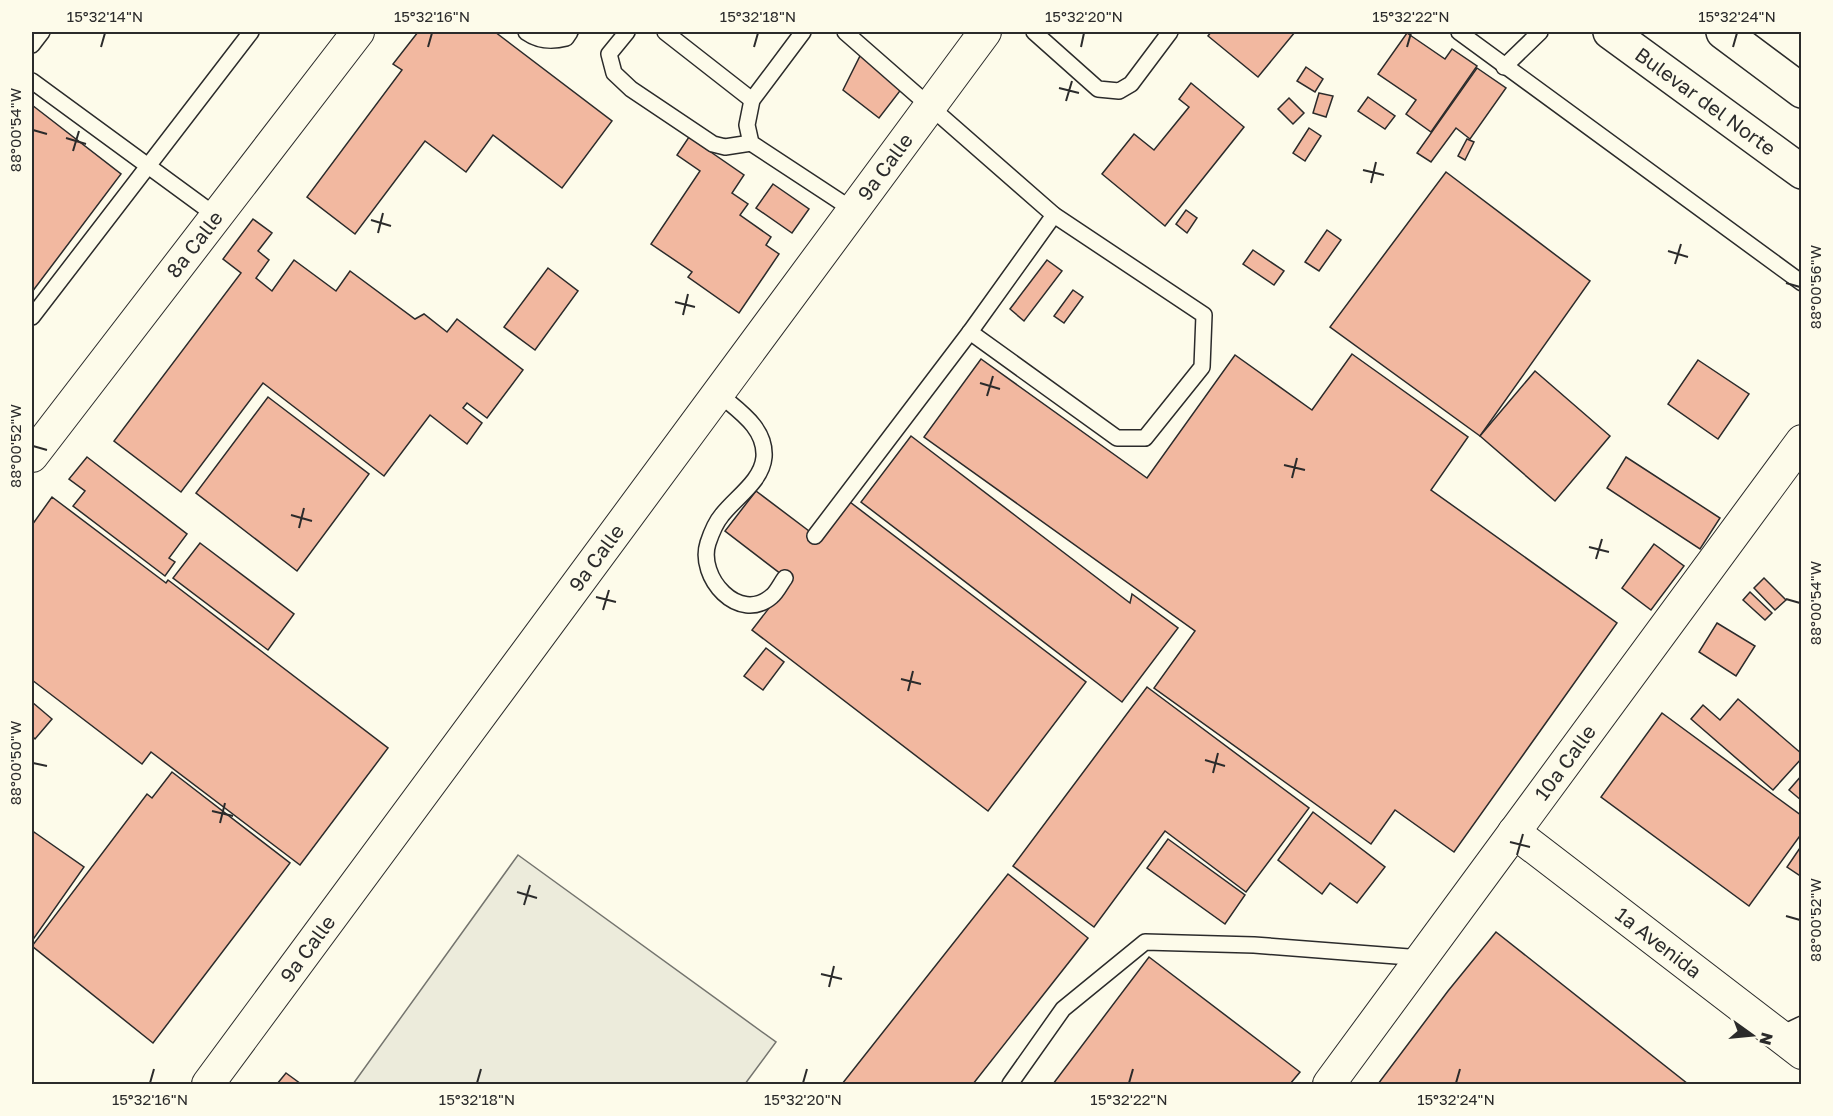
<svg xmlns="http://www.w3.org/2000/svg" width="1833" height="1116" viewBox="0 0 1833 1116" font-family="'Golos Text',sans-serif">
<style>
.green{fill:#ecebdb;stroke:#74746e;stroke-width:1.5}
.building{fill:#f2b8a0;stroke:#2b2b2b;stroke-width:1.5}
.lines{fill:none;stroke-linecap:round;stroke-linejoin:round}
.service-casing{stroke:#2b2b2b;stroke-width:18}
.minor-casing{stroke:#2b2b2b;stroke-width:34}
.trunk-casing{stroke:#2b2b2b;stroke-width:36}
.service{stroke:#fdfbea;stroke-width:15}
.minor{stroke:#fdfbea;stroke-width:32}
.trunk{stroke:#fdfbea;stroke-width:33}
.ticks{fill:none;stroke:#2b2b2b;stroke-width:2}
.labels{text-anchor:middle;stroke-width:4.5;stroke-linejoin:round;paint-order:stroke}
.street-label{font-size:20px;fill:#2b2b2b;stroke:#fdfbea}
.neatline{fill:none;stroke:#2b2b2b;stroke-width:2}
.ticks-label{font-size:15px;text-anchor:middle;fill:#2b2b2b}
</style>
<rect width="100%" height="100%" fill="#fdfbea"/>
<polygon class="green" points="518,855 776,1042 745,1084 353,1084"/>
<g class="building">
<polygon points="418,32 495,32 612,121 562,188 493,135 466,172 425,141 355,234 307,197 402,70 393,64"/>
<polygon points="1211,32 1295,32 1258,77 1208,36"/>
<polygon points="1407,33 1445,59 1452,49 1477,66 1431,132 1406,114 1416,100 1378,74"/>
<polygon points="861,54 903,87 879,118 843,90"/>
<polygon points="1306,67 1323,79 1315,92 1297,81"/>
<polygon points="1477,68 1506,88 1470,139 1456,128 1431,162 1417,153"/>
<polygon points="1191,83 1244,127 1165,226 1102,174 1134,134 1154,150 1189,107 1179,99"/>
<polygon points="1319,93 1333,96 1326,117 1313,113"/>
<polygon points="1368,97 1395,116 1385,129 1358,111"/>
<polygon points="1289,98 1304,113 1293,124 1278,109"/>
<polygon points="32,105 121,174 32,292"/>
<polygon points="1309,128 1321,136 1305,161 1293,153"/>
<polygon points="689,137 744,175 732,193 748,204 740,215 771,237 766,245 779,254 739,313 688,277 692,272 651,244 700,171 677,155"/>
<polygon points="1467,139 1474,142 1465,160 1458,156"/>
<polygon points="1446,172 1590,281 1480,436 1330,327"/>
<polygon points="773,184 809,209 792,233 756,208"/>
<polygon points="1186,210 1197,218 1187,233 1176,224"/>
<polygon points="253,219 272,233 258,251 269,260 256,278 272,291 294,260 336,291 350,271 415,319 424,314 447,332 457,319 523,370 487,418 467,403 463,408 482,423 467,444 430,415 384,476 263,383 181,492 114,441 241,273 223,259"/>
<polygon points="1327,230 1341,240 1319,271 1305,262"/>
<polygon points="1253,250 1284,271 1274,285 1243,264"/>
<polygon points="1047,260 1062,271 1024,321 1010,309"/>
<polygon points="548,268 578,291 535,350 504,327"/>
<polygon points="1073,290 1083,297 1064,323 1054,316"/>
<polygon points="1352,354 1468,437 1431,490 1617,623 1454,852 1395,810 1371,844 1154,688 1195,631 924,437 981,359 1147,478 1235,355 1312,410"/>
<polygon points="1698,360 1749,394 1718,439 1668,404"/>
<polygon points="1535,371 1610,436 1555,501 1480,436"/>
<polygon points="268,397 369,474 297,571 196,493"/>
<polygon points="911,436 1130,603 1132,594 1178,628 1122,702 861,502"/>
<polygon points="87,457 187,534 169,558 175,562 165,576 73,506 85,491 69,479"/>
<polygon points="1626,457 1720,518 1700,549 1607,488"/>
<polygon points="756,491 817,537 846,499 1086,682 988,811 752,630 790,581 725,531"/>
<polygon points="52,497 166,583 168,580 388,748 300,865 151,752 142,764 32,680 32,525"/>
<polygon points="200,543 294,614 268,650 173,578"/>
<polygon points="1654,544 1684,566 1651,610 1622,588"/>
<polygon points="1764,578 1786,600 1775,610 1754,588"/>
<polygon points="1750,592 1772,613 1765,620 1743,600"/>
<polygon points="1717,623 1755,646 1736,676 1699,652"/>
<polygon points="766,648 784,662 763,690 744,676"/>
<polygon points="1147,687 1309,808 1246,892 1165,831 1094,927 1013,866"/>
<polygon points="1738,699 1802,754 1802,758 1773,790 1691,719 1703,705 1720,720"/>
<polygon points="32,702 52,719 35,739 32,736"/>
<polygon points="1662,713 1802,816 1802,833 1749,906 1601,797"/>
<polygon points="172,772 290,863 153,1043 32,946 147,794 152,798"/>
<polygon points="1802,775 1802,801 1789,790"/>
<polygon points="1313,812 1385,867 1357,903 1330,883 1322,894 1278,860"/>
<polygon points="34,832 84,867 32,941 32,836"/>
<polygon points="1168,839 1245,895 1225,924 1147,868"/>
<polygon points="1802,845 1802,877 1787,867"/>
<polygon points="1008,874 1088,938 973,1084 842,1084"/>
<polygon points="1496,932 1688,1084 1378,1084 1448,991"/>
<polygon points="1149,957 1300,1072 1290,1084 1053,1084"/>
<polygon points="286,1073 301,1084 277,1084"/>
</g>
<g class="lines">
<defs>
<g id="service">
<path d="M 526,32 C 539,41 551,42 566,38 L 570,32"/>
<polyline points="627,32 609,54 614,73 631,89 713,144 725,147 751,143"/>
<polyline points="665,32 752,100"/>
<polyline points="803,32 752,100 747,125 751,143 853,210"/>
<polyline points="845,32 1054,215 1204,315 1202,367 1145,438 1117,438 970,332"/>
<polyline points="1034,32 1098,89 1119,91 1131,84 1170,32"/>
<polyline points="1459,32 1802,283"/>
<polyline points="32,45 42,32"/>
<polyline points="1504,67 1540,32"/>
<polyline points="32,81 215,215"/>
<polyline points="32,317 251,32"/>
<path d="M 718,393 C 737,410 766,427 764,457 C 762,481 736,497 722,515 C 716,522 711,534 708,543 C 697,577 739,625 772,596 C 777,592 781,583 785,578"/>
<polyline points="815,536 970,332 1054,215"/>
<polyline points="1779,1035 1802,1024"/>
<polyline points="1010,1084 1063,1009 1145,942 1254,945 1422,958"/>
</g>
<g id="minor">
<path id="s1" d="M 32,456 L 358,32"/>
<path id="s2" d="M 1514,832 L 1802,1053"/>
<path id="s3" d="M 208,1084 L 985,32"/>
<path id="s4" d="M 1329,1084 L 1802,441"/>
</g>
<g id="trunk">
<path id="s5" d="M 1610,32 L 1802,172"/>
<polyline points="1723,32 1802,91"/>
</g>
</defs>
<use href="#service" class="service-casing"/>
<use href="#minor" class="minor-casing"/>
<use href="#trunk" class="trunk-casing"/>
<use href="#service" class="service"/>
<use href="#minor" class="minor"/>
<use href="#trunk" class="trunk"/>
</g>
<path class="ticks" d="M 101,47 L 105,33M 428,47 L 432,33M 754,47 L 758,33M 1081,47 L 1084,33M 1407,47 L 1411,33M 1733,47 L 1737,33M 1059,88 L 1079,93M 1066,101 L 1072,81M 33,130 L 47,134M 66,138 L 86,144M 73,151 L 79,131M 1363,170 L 1384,175M 1371,183 L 1376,162M 371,220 L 391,226M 378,233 L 383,213M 1668,251 L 1688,257M 1675,264 L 1681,244M 1786,283 L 1800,287M 675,302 L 695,307M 683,315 L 688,294M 980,383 L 1000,389M 987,396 L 993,376M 33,446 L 47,450M 1284,465 L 1305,470M 1292,478 L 1297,458M 291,515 L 312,521M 299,528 L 304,508M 1589,547 L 1609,552M 1596,559 L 1602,539M 596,597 L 616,602M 1786,599 L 1800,603M 603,610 L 609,590M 901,679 L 921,684M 908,691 L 913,671M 1205,760 L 1225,766M 33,763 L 47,766M 1213,773 L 1218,753M 212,811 L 233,816M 220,823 L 225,803M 1510,842 L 1530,847M 1517,855 L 1523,834M 517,892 L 537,898M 524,905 L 530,885M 1786,916 L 1800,920M 821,974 L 842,979M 829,987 L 834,966M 150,1083 L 154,1069M 477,1083 L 481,1069M 803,1083 L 807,1069M 1129,1083 L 1133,1069M 1456,1083 L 1460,1069"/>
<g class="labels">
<g class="street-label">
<text dy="7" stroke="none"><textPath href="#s5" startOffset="118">Bulevar del Norte</textPath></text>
<text dy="7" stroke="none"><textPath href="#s3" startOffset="1140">9a Calle</textPath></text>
<text dy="7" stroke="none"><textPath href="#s1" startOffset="267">8a Calle</textPath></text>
<text dy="7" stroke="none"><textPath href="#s3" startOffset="654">9a Calle</textPath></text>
<text dy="7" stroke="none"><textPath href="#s4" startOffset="399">10a Calle</textPath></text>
<text dy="7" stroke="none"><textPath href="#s2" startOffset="182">1a Avenida</textPath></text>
<text dy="7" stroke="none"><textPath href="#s3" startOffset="168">9a Calle</textPath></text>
</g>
</g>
<rect width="1833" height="1116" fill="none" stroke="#fdfbea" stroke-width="66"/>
<g transform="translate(1752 1035) rotate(105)" stroke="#fdfbea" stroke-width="4.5" paint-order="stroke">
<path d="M0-4.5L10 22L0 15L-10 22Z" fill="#2b2b2b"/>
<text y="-9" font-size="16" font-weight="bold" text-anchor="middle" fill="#2b2b2b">N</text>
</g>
<rect x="33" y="33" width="1767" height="1050" class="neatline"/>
<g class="ticks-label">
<text x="105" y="22">15°32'14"N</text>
<text x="432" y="22">15°32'16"N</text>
<text x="758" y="22">15°32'18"N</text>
<text x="1084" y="22">15°32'20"N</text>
<text x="1411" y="22">15°32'22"N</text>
<text x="1737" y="22">15°32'24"N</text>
<text transform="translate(16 130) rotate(-90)" y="5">88°00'54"W</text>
<text transform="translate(1816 287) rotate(-90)" y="5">88°00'56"W</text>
<text transform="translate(16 446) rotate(-90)" y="5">88°00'52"W</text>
<text transform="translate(1816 603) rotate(-90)" y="5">88°00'54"W</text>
<text transform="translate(16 763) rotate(-90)" y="5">88°00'50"W</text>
<text transform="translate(1816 920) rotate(-90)" y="5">88°00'52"W</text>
<text x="150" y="1105">15°32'16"N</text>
<text x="477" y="1105">15°32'18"N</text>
<text x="803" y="1105">15°32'20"N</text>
<text x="1129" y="1105">15°32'22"N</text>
<text x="1456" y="1105">15°32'24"N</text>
</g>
</svg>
